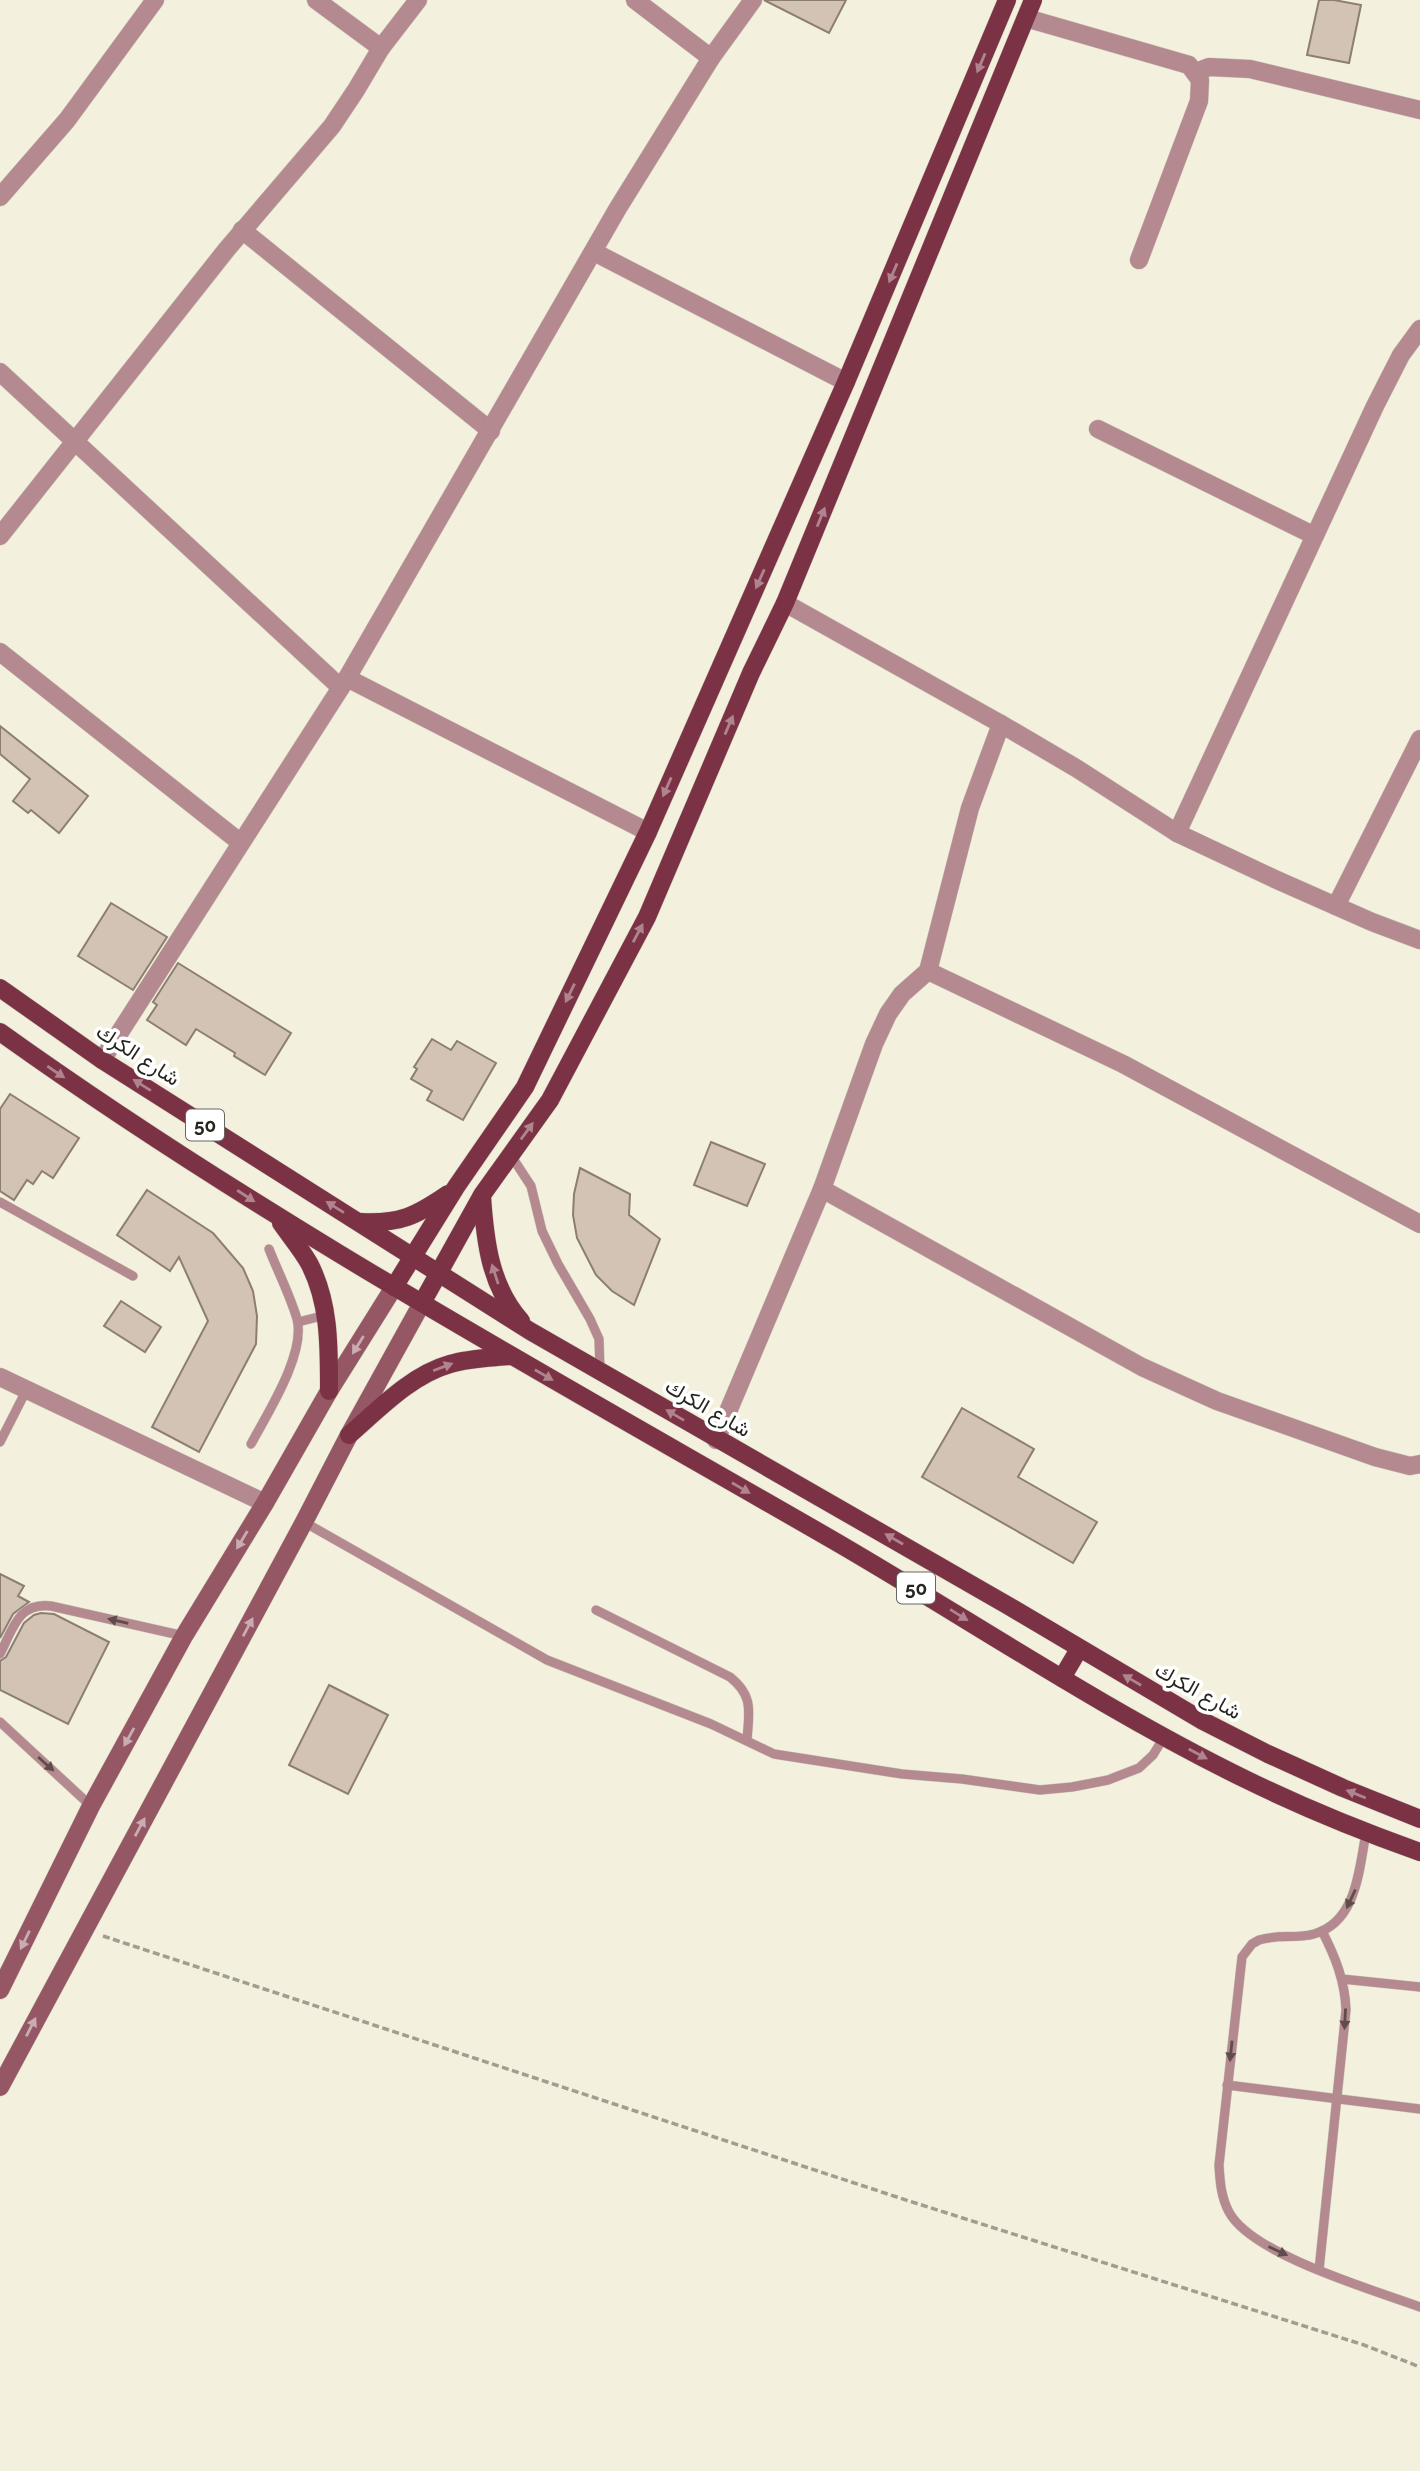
<svg xmlns="http://www.w3.org/2000/svg" width="1420" height="2471" viewBox="0 0 1420 2471" font-family="Raleway,Vazirmatn,sans-serif">
<style>
.building{fill:#d2c3b5;stroke:#8d7e72;stroke-width:2}
.lines{fill:none;stroke-linecap:round;stroke-linejoin:round}
.lane-casing{stroke:#cecbbb;stroke-width:10}
.street-casing{stroke:#cecbbb;stroke-width:19}
.secondary-casing{stroke:#cecbbb;stroke-width:19}
.primary-casing{stroke:#cecbbb;stroke-width:19}
.path{stroke:#a09e90;stroke-width:3.5;stroke-dasharray:7 3.5;stroke-linecap:butt}
.lane{stroke:#b48990;stroke-width:9}
.street{stroke:#b48990;stroke-width:18}
.secondary{stroke:#945763;stroke-width:18}
.primary{stroke:#7b3244;stroke-width:18}
.oneway{fill:#b0848f}
.oneway2{fill:#caabb1}
.oneway3{fill:#5f4d4c}
.labels{text-anchor:middle;stroke-width:7;stroke-linejoin:round;paint-order:stroke}
.shield{fill:#fff;stroke:#676662;stroke-width:2}
.shield-label{font-size:19px;font-weight:bold;fill:#26251e}
.street-label{font-size:21px;fill:#26251e;stroke:#fff}
</style>
<rect width="100%" height="100%" fill="#f3f0dd"/>
<g class="building">
<polygon points="764,0 846,0 829,33"/>
<polygon points="1319,0 1334,0 1361,5 1349,63 1307,55"/>
<polygon points="0,726 88,796 59,833 31,810 28,813 13,801 30,779 0,754"/>
<polygon points="111,903 167,937 133,990 78,956"/>
<polygon points="178,963 291,1033 265,1075 234,1056 235,1053 196,1029 186,1045 147,1020 157,1005 153,1002"/>
<polygon points="432,1039 451,1050 457,1041 496,1063 463,1120 427,1100 432,1091 411,1079 417,1069 414,1067"/>
<polygon points="10,1094 79,1138 53,1178 42,1171 33,1184 27,1180 14,1200 0,1191 0,1109"/>
<polygon points="711,1142 765,1164 747,1206 694,1185"/>
<polygon points="580,1168 630,1194 629,1215 660,1239 634,1305 612,1291 596,1275 577,1238 573,1215 574,1194"/>
<polygon points="147,1190 213,1233 243,1268 253,1291 257,1316 256,1344 199,1452 152,1427 208,1321 179,1257 170,1271 117,1235"/>
<polygon points="121,1301 161,1327 145,1352 104,1326"/>
<polygon points="962,1408 1034,1449 1018,1477 1097,1522 1073,1563 922,1477"/>
<polygon points="0,1574 24,1586 18,1596 29,1602 13,1614 0,1638"/>
<polygon points="41,1613 54,1614 109,1642 68,1724 0,1690 0,1661 6,1657 24,1623 34,1615"/>
<polygon points="329,1685 388,1715 348,1794 289,1765"/>
</g>
<g class="lines">
<defs>
<g id="lane">
<polyline points="510,1154 531,1186 542,1231 558,1264 590,1319 599,1339 600,1370"/>
<polyline points="0,1202 133,1276"/>
<polyline points="298,1322 326,1315"/>
<polyline points="0,1442 27,1389"/>
<path d="M 251,1444 C 267,1414 306,1354 297,1319 C 290,1295 278,1272 269,1249"/>
<polyline points="304,1522 547,1660 711,1724 774,1754 902,1774 962,1779 1040,1790 1072,1787 1108,1780 1139,1768 1153,1755 1164,1737"/>
<path d="M 596,1610 L 730,1677 C 754,1696 749,1712 747,1740"/>
<path d="M 0,1654 C 13,1629 18,1602 51,1606 L 184,1636"/>
<polyline points="0,1722 91,1806"/>
<path d="M 1366,1833 C 1359,1869 1357,1922 1314,1934 C 1296,1939 1277,1934 1259,1940 L 1252,1944 L 1242,1957 L 1219,2165 C 1220,2182 1221,2197 1229,2212 C 1252,2255 1374,2290 1420,2307"/>
<polyline points="1342,1979 1420,1987"/>
<polyline points="1227,2085 1420,2109"/>
<path d="M 1319,2270 L 1346,2010 C 1345,1981 1335,1956 1322,1931"/>
</g>
<g id="street">
<polyline points="316,0 381,48"/>
<polyline points="635,0 711,58"/>
<polyline points="1026,18 1189,65 1200,80 1199,101 1139,260"/>
<polyline points="1196,72 1209,67 1250,69 1420,110"/>
<polyline points="0,197 67,120 155,0"/>
<polyline points="242,230 491,431"/>
<polyline points="594,252 846,382"/>
<polyline points="0,372 340,687"/>
<polyline points="1098,429 1313,535"/>
<polyline points="0,536 227,249 332,126 356,90 381,48 418,0"/>
<polyline points="785,603 1001,724 1076,768 1177,833 1277,880 1372,922 1420,940"/>
<polyline points="0,652 241,843"/>
<polyline points="347,678 648,832"/>
<polyline points="1177,833 1375,406 1401,355 1420,329"/>
<polyline points="1336,906 1420,739"/>
<polyline points="928,971 1123,1064 1420,1224"/>
<polyline points="102,1060 347,678 618,208 711,58 753,0"/>
<polyline points="822,1189 1142,1367 1217,1401 1375,1457 1410,1466 1420,1464"/>
<polyline points="0,1377 265,1503"/>
<polyline points="716,1440 822,1189 874,1044 888,1014 902,994 928,971 970,808 1001,724"/>
</g>
<g id="secondary">
<polyline points="0,1990 91,1806 184,1636 265,1503 329,1391 394,1287"/>
<polyline points="0,2087 304,1522 349,1435 422,1303"/>
</g>
<g id="primary">
<polyline points="0,988 102,1060 530,1331 1007,1605 1203,1721 1268,1754 1343,1788 1420,1819"/>
<path d="M 0,1032 C 264,1221 550,1377 831,1539 C 969,1619 1102,1709 1245,1779 C 1302,1807 1361,1831 1420,1852"/>
<path d="M 482,1196 C 485,1241 490,1286 521,1321"/>
<path d="M 361,1222 C 400,1224 416,1216 448,1194"/>
<path d="M 281,1223 C 290,1236 301,1249 309,1263 C 330,1303 329,1348 329,1391"/>
<polyline points="394,1287 456,1187 525,1087 648,832 846,382 1007,0"/>
<polyline points="422,1303 482,1195 550,1100 647,917 751,673 785,603 1033,0"/>
<path d="M 349,1435 C 379,1409 411,1375 450,1364 C 470,1358 490,1358 510,1356"/>
<polyline points="1062,1678 1079,1649"/>
</g>
</defs>
<use href="#lane" class="lane-casing"/>
<use href="#street" class="street-casing"/>
<use href="#secondary" class="secondary-casing"/>
<use href="#primary" class="primary-casing"/>
<polyline class="path" points="103,1936 909,2201 1364,2345 1420,2367"/>
<use href="#lane" class="lane"/>
<use href="#street" class="street"/>
<use href="#secondary" class="secondary"/>
<use href="#primary" class="primary"/>
</g>
<defs><path id="oneway-solid" d="M-6-.8H1V-3.2L6.5 0L1 3.2V.8H-6Z" transform="scale(1.75)"/></defs>
<g class="oneway">
<use href="#oneway-solid" transform="translate(981 63) rotate(113)"/>
<use href="#oneway-solid" transform="translate(893 273) rotate(113)"/>
<use href="#oneway-solid" transform="translate(821 517) rotate(-68)"/>
<use href="#oneway-solid" transform="translate(760 579) rotate(114)"/>
<use href="#oneway-solid" transform="translate(729 725) rotate(-67)"/>
<use href="#oneway-solid" transform="translate(667 787) rotate(114)"/>
<use href="#oneway-solid" transform="translate(638 933) rotate(-62)"/>
<use href="#oneway-solid" transform="translate(570 993) rotate(116)"/>
<use href="#oneway-solid" transform="translate(56 1072) rotate(34)"/>
<use href="#oneway-solid" transform="translate(142 1085) rotate(-148)"/>
<use href="#oneway-solid" transform="translate(527 1131) rotate(-54)"/>
<use href="#oneway-solid" transform="translate(246 1196) rotate(33)"/>
<use href="#oneway-solid" transform="translate(335 1207) rotate(-148)"/>
<use href="#oneway-solid" transform="translate(495 1274) rotate(-108)"/>
<use href="#oneway-solid" transform="translate(443 1367) rotate(-21)"/>
<use href="#oneway-solid" transform="translate(544 1375) rotate(30)"/>
<use href="#oneway-solid" transform="translate(675 1415) rotate(-149)"/>
<use href="#oneway-solid" transform="translate(741 1488) rotate(30)"/>
<use href="#oneway-solid" transform="translate(894 1539) rotate(-150)"/>
<use href="#oneway-solid" transform="translate(959 1615) rotate(32)"/>
<use href="#oneway-solid" transform="translate(1132 1680) rotate(-150)"/>
<use href="#oneway-solid" transform="translate(1198 1754) rotate(28)"/>
<use href="#oneway-solid" transform="translate(1356 1794) rotate(-158)"/>
</g>
<g class="oneway2">
<use href="#oneway-solid" transform="translate(358 1345) rotate(122)"/>
<use href="#oneway-solid" transform="translate(242 1540) rotate(121)"/>
<use href="#oneway-solid" transform="translate(248 1627) rotate(-62)"/>
<use href="#oneway-solid" transform="translate(129 1737) rotate(119)"/>
<use href="#oneway-solid" transform="translate(140 1827) rotate(-62)"/>
<use href="#oneway-solid" transform="translate(25 1940) rotate(116)"/>
<use href="#oneway-solid" transform="translate(31 2027) rotate(-63)"/>
</g>
<g class="oneway3">
<use href="#oneway-solid" transform="translate(118 1621) rotate(-167)"/>
<use href="#oneway-solid" transform="translate(46 1764) rotate(42)"/>
<use href="#oneway-solid" transform="translate(1351 1899) rotate(115)"/>
<use href="#oneway-solid" transform="translate(1345 2019) rotate(93)"/>
<use href="#oneway-solid" transform="translate(1231 2051) rotate(96)"/>
<use href="#oneway-solid" transform="translate(1278 2251) rotate(25)"/>
</g>
<g class="labels">
<g class="shield">
<rect x="186" y="1109.5" width="38" height="31" rx="5"/>
<rect x="897" y="1572.5" width="38" height="31" rx="5"/>
</g>
<g class="shield-label">
<text x="205" y="1132">50</text>
<text x="916" y="1595">50</text>
</g>
<g class="street-label">
<text transform="translate(138 1055) rotate(33)" y="7">شارع الكرك</text>
<text transform="translate(708 1408) rotate(30)" y="7">شارع الكرك</text>
<text transform="translate(1198 1691) rotate(29)" y="7">شارع الكرك</text>
</g>
</g>
</svg>
